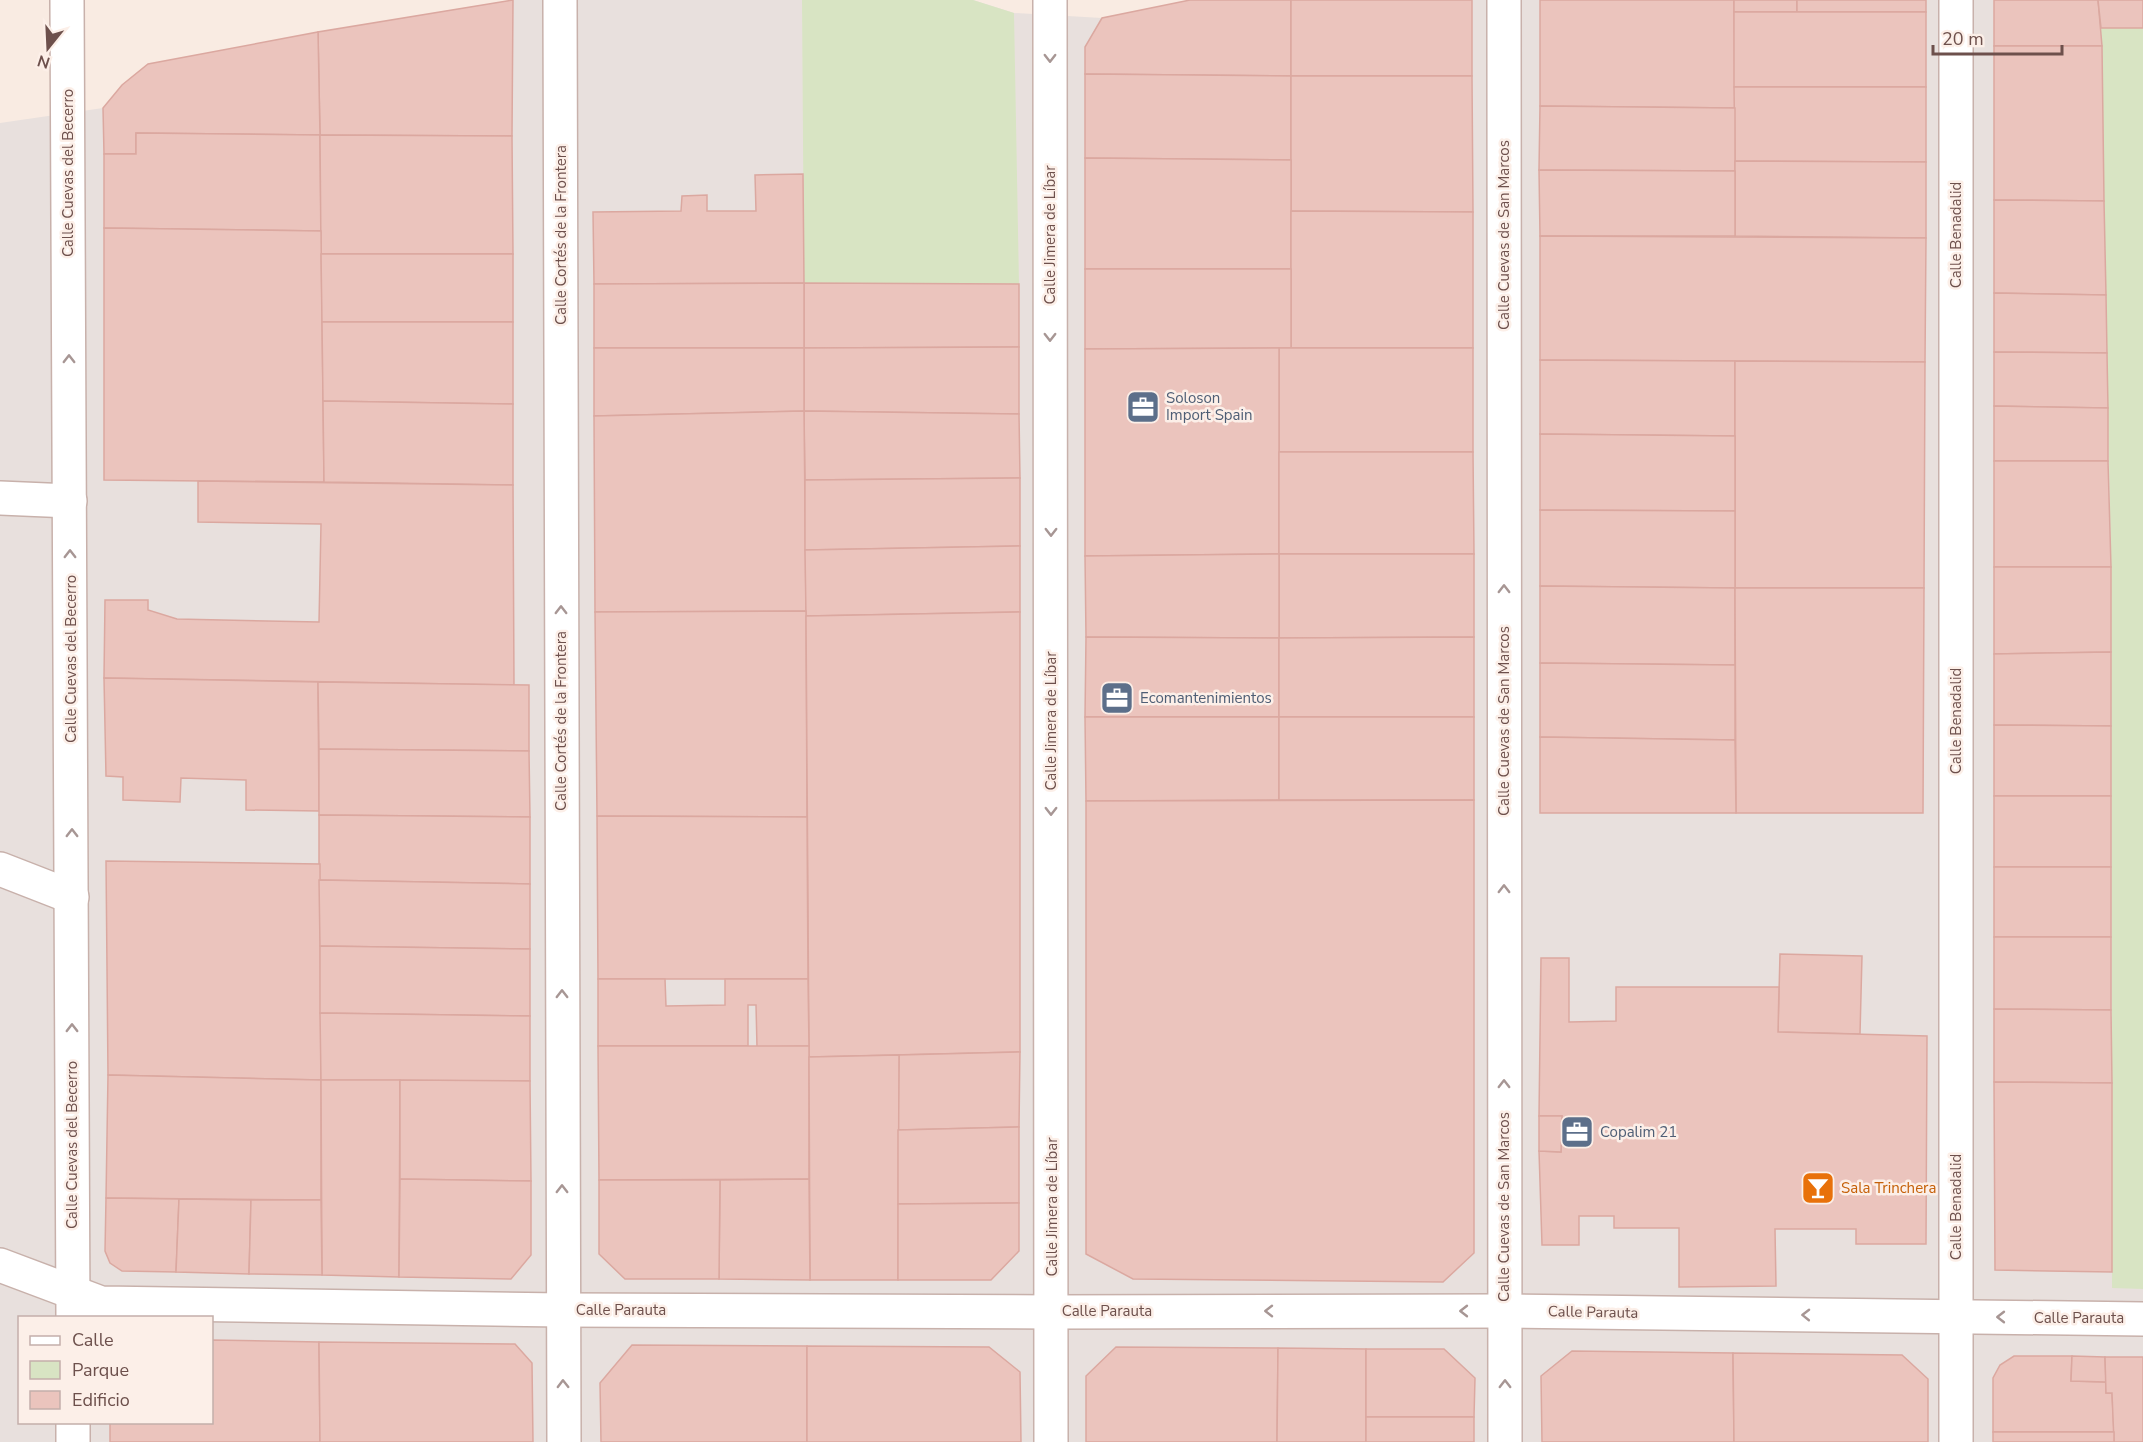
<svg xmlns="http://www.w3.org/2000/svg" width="2143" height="1442" viewBox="0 0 2143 1442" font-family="'Nunito Sans',sans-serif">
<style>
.industrial{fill:#e8e0dd;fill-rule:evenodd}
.green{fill:#d8e4c3}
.building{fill:#ebc4bd;stroke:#dba8a0;stroke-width:1.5}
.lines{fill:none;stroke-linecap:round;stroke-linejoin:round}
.minor-casing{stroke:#c8b1ab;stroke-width:36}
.minor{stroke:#fff;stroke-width:33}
.oneway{stroke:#a79694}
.labels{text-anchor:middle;stroke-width:5;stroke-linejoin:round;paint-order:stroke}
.street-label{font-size:15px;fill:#6d504c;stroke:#fcefe8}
.service-label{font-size:15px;fill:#4e5e75;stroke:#fcefe8;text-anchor:start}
.food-label{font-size:15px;fill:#c56008;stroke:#fcefe8;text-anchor:start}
</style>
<rect width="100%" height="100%" fill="#f9ebe2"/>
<path class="industrial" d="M 511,0 L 973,0 L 1014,13 L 1102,18 L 1190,0 L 2143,0 L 2143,1442 L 0,1442 L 0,123 L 103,108 L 318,32 ZM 20,1318 L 212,1318 L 212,1422 L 20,1422 Z"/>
<g class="green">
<polygon points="802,0 973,0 1014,13 1019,284 804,283"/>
<polygon points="2101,28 2143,28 2143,1289 2112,1288 2111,567"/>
</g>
<g class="building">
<polygon points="513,0 512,136 320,135 318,32"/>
<polygon points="1190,0 1291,0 1291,76 1085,74 1085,47 1102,18"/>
<rect x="1291" y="0" width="181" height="76"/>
<polygon points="1540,0 1734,0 1735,108 1540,106"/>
<rect x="1734" y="0" width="63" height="12"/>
<rect x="1797" y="0" width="129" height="12"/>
<polygon points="1994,0 2098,0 2102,46 1994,46"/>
<polygon points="2098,0 2143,0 2143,28 2101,28"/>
<rect x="1734" y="12" width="192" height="75"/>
<polygon points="318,32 320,135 136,133 136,154 104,154 103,108 122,85 148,64"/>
<polygon points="1994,46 2102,46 2104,201 1994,200"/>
<polygon points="1085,74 1291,76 1291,160 1085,158"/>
<polygon points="1291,76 1472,76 1473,212 1291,211"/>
<polygon points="1734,87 1926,87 1926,162 1735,161"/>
<polygon points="1540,106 1735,108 1735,171 1539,170"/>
<polygon points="136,133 320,135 321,231 104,228 104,154 136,154"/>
<polygon points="320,135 512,136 513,254 321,254"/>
<polygon points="1085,158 1291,160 1291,269 1085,269"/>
<polygon points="1735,161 1926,162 1926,238 1735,236"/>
<polygon points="1539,170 1735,171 1735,236 1540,236"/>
<polygon points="803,174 804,283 594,284 593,212 681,211 682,196 707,195 707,211 756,211 755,175"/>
<polygon points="1994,200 2104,201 2106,295 1994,293"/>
<polygon points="1291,211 1473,212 1473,348 1291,348"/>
<polygon points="104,228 321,231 324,482 104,480"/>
<polygon points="1540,236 1926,238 1925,362 1540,360"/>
<polygon points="321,254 513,254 513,322 322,322"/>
<polygon points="1085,269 1291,269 1291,348 1085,349"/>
<polygon points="804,283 1019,284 1019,347 804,348"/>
<polygon points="804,283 804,348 594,348 594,284"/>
<polygon points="1994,293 2106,295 2107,353 1994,352"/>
<polygon points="322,322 513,322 513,404 323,401"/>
<polygon points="1019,347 1019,414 804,411 804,348"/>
<polygon points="594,348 804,348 804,411 594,416"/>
<rect x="1279" y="348" width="194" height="104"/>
<polygon points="1279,348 1279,554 1085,556 1085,349"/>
<polygon points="1994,352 2107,353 2108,408 1994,406"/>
<polygon points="1540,360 1735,361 1735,436 1540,434"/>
<polygon points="1735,361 1925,362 1924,588 1735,588"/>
<polygon points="323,401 513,404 513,485 324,482"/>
<polygon points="1994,406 2108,408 2108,461 1994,461"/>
<polygon points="804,411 1019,414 1020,478 805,480"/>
<polygon points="804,411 806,611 595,612 594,416"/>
<polygon points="1540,434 1735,436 1735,511 1540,510"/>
<polygon points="1279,452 1473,452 1474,554 1279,554"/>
<polygon points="1994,461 2108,461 2111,567 1994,567"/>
<polygon points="1020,478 1020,546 805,550 805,480"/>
<polygon points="198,481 513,485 514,685 104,678 105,600 148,600 148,610 177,619 319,622 321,524 198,522"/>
<polygon points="1540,510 1735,511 1735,588 1540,586"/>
<polygon points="1020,546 1020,612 806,616 805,550"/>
<polygon points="1279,554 1474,554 1474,637 1279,638"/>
<polygon points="1279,554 1279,638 1086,637 1085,556"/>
<polygon points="1994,567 2111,567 2111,652 1994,654"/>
<polygon points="1540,586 1735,588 1735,665 1540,663"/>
<polygon points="1735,588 1924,588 1923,813 1736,813"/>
<polygon points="806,611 807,817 597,816 595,612"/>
<polygon points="1020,612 1020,1052 809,1057 806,616"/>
<polygon points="1086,637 1279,638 1279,717 1085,717"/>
<polygon points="1474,637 1474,717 1279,717 1279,638"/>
<polygon points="2111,652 2111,726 1994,725 1994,654"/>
<polygon points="1540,663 1735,665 1735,740 1540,737"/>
<polygon points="104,678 318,682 319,811 246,810 246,780 181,778 180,802 123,800 123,777 106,776"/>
<polygon points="318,682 529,685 529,751 319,749"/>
<polygon points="1085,717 1279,717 1279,800 1086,801"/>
<rect x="1279" y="717" width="195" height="83"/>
<polygon points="1994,725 2111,726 2111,796 1994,796"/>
<polygon points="1540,737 1735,740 1736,813 1540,813"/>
<polygon points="319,749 529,751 530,817 319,815"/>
<rect x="1994" y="796" width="117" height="71"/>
<polygon points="1474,800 1474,1253 1443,1282 1133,1279 1086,1254 1086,801"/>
<polygon points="319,815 530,817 530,884 319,880"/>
<polygon points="597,816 807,817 808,979 598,979"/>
<polygon points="106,861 320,864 321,1080 108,1075"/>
<rect x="1994" y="867" width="117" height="70"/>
<polygon points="319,880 530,884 530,949 320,946"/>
<polygon points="1994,937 2111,937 2111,1010 1994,1009"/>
<polygon points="320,946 530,949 530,1016 320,1013"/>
<polygon points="1780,954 1862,956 1860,1034 1778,1032"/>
<polygon points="1541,958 1569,958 1569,1022 1616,1021 1616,987 1779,987 1778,1032 1927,1036 1926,1244 1856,1244 1856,1229 1775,1229 1776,1286 1679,1287 1679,1228 1614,1228 1614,1216 1579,1216 1579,1245 1542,1245 1539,1151 1561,1152 1562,1116 1539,1116"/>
<polygon points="598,979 665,979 666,1006 725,1005 725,979 808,979 809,1046 757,1047 756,1005 748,1005 748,1046 598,1046"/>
<polygon points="1994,1009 2111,1010 2112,1083 1994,1082"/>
<polygon points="320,1013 530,1016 530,1081 321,1080"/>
<polygon points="598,1046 809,1046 809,1179 599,1180"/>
<polygon points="1020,1052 1019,1127 898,1130 899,1055"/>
<polygon points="899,1055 898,1280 810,1280 809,1057"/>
<polygon points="108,1075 321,1080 321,1200 106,1198"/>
<polygon points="321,1080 400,1080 399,1277 322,1275"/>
<polygon points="400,1080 530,1081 531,1181 400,1179"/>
<polygon points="1994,1082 2112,1083 2112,1272 1995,1270"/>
<polygon points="1539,1116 1562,1116 1561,1152 1539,1151"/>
<polygon points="1019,1127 1019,1203 898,1204 898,1130"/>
<polygon points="400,1179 531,1181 531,1255 511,1279 399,1277"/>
<polygon points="809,1179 810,1280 719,1279 720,1180"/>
<polygon points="599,1180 720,1180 719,1279 625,1279 599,1254"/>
<polygon points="106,1198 179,1199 176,1272 122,1271 110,1263 105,1251"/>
<polygon points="179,1199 251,1200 249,1274 176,1272"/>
<polygon points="251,1200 321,1200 322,1275 249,1274"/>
<polygon points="1019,1203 1019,1251 991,1280 898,1280 898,1204"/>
<polygon points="212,1340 319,1342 320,1442 110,1442 110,1422 212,1422"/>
<polygon points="319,1342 515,1344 532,1363 533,1442 320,1442"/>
<polygon points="632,1345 807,1346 807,1442 601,1442 600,1383"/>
<polygon points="807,1346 989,1347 1020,1372 1021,1442 807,1442"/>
<polygon points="1116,1347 1278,1348 1277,1442 1086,1442 1086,1376"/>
<polygon points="1278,1348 1366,1349 1366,1442 1277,1442"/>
<polygon points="1366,1349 1444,1349 1475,1378 1474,1417 1366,1417"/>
<polygon points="1572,1351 1733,1353 1734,1442 1542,1442 1541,1376"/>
<polygon points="1733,1353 1902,1355 1928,1379 1928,1442 1734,1442"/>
<polygon points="2014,1356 2072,1356 2071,1381 2106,1382 2106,1393 2112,1393 2114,1432 1993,1432 1993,1378 2000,1365"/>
<polygon points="2072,1356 2105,1357 2106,1382 2071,1381"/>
<polygon points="2105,1357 2143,1357 2143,1442 2114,1442 2112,1393 2106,1393"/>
<rect x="1366" y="1417" width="108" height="25"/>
<rect x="1993" y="1432" width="121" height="10"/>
</g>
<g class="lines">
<defs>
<g id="minor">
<polyline points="67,0 73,1318"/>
<polyline points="560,0 564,1442"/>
<polyline points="1050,0 1051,1442"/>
<polyline points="1504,0 1505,1442"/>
<polyline points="0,498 70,501"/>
<polyline points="0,869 72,897"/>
<polyline points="0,1265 101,1303 562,1310 1052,1312 1505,1311 2143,1319"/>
<polyline points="73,1442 73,1422"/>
<polyline points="1956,1442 1956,0"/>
</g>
</defs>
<use href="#minor" class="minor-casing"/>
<use href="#minor" class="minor"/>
</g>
<defs><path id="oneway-chevron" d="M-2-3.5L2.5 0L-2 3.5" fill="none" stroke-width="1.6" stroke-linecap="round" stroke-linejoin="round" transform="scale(1.5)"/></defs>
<g class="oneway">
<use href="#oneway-chevron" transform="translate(1050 58) rotate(90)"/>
<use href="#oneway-chevron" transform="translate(1050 337) rotate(90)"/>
<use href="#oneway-chevron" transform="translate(69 359) rotate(-90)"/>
<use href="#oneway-chevron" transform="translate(1051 532) rotate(90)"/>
<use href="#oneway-chevron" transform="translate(70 554) rotate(-90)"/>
<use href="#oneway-chevron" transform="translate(1504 589) rotate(-90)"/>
<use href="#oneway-chevron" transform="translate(561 610) rotate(-90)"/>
<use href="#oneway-chevron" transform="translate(1051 811) rotate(90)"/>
<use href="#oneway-chevron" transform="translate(72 833) rotate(-90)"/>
<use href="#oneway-chevron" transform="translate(1504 889) rotate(-90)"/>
<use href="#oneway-chevron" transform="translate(562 994) rotate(-90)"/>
<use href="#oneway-chevron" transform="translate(72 1028) rotate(-90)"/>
<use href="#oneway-chevron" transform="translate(1504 1084) rotate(-90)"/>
<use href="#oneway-chevron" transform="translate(562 1189) rotate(-90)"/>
<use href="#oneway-chevron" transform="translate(1269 1311) rotate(180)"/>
<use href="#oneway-chevron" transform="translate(1464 1311) rotate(-180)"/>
<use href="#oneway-chevron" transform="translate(1806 1315) rotate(-179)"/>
<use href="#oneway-chevron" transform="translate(2001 1317) rotate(-180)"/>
<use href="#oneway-chevron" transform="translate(563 1384) rotate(-91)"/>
<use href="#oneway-chevron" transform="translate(1505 1384) rotate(-90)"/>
</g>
<defs>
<symbol id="office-square" viewBox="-11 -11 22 22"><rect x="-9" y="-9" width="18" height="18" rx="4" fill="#5c6f8a" stroke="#fcefe8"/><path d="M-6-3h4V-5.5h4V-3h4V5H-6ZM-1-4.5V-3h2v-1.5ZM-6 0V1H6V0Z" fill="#fff"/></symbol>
<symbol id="bar-square" viewBox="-11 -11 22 22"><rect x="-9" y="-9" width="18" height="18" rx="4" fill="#e8710a" stroke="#fcefe8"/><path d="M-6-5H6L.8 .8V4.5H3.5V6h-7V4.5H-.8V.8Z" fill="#fff"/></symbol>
</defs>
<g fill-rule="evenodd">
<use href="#office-square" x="1124" y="388" width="38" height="38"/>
<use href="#office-square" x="1098" y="679" width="38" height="38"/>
<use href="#office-square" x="1558" y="1113" width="38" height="38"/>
<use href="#bar-square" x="1799" y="1169" width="38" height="38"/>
</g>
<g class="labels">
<g class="street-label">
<text transform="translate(68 173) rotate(-90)" y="5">Calle Cuevas del Becerro</text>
<text transform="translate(561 235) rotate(-90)" y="5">Calle Cortés de la Frontera</text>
<text transform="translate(1050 235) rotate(-90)" y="5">Calle Jimera de Líbar</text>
<text transform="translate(1504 235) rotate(-90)" y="5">Calle Cuevas de San Marcos</text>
<text transform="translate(1956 235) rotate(-90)" y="5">Calle Benadalid</text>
<text transform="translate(71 659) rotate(-90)" y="5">Calle Cuevas del Becerro</text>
<text transform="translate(561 721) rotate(-90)" y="5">Calle Cortés de la Frontera</text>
<text transform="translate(1051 721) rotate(-90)" y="5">Calle Jimera de Líbar</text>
<text transform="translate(1504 721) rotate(-90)" y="5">Calle Cuevas de San Marcos</text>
<text transform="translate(1956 721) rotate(-90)" y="5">Calle Benadalid</text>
<text transform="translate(72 1145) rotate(-90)" y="5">Calle Cuevas del Becerro</text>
<text transform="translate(1052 1207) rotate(-90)" y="5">Calle Jimera de Líbar</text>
<text transform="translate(1504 1207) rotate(-90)" y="5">Calle Cuevas de San Marcos</text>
<text transform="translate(1956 1207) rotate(-90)" y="5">Calle Benadalid</text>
<text x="621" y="1315">Calle Parauta</text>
<text x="1107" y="1316">Calle Parauta</text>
<text transform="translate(1593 1312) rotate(1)" y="5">Calle Parauta</text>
<text x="2079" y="1323">Calle Parauta</text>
</g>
<g class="service-label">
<text x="1166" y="403">Soloson<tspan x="1166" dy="17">Import Spain</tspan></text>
<text x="1140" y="703">Ecomantenimientos</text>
<text x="1600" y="1137">Copalim 21</text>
</g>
<g class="food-label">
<text x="1841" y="1193">Sala Trinchera</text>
</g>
</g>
<rect x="18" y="1316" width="195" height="108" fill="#fcefe8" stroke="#c3afaa" stroke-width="1.5"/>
<rect x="30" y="1336" width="30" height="9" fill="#ffffff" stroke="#c3afaa" stroke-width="1.5"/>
<text x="72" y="1346" font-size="18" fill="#6d504c">Calle</text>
<rect x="30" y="1361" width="30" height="18" fill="#d8e4c3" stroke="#c3afaa" stroke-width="1.5"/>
<text x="72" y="1376" font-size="18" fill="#6d504c">Parque</text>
<rect x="30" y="1391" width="30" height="18" fill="#ebc4bd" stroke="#c3afaa" stroke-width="1.5"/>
<text x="72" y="1406" font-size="18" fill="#6d504c">Edificio</text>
<g transform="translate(48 48) rotate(198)" stroke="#fcefe8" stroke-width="4.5" paint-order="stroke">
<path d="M0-4.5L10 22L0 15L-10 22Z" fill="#6d504c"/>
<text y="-9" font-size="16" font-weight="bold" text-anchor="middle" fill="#6d504c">N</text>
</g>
<path d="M1933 45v9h129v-9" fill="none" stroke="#6d504c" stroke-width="3"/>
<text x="1942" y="45" font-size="18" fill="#6d504c" stroke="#fcefe8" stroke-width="4.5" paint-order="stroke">20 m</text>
</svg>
